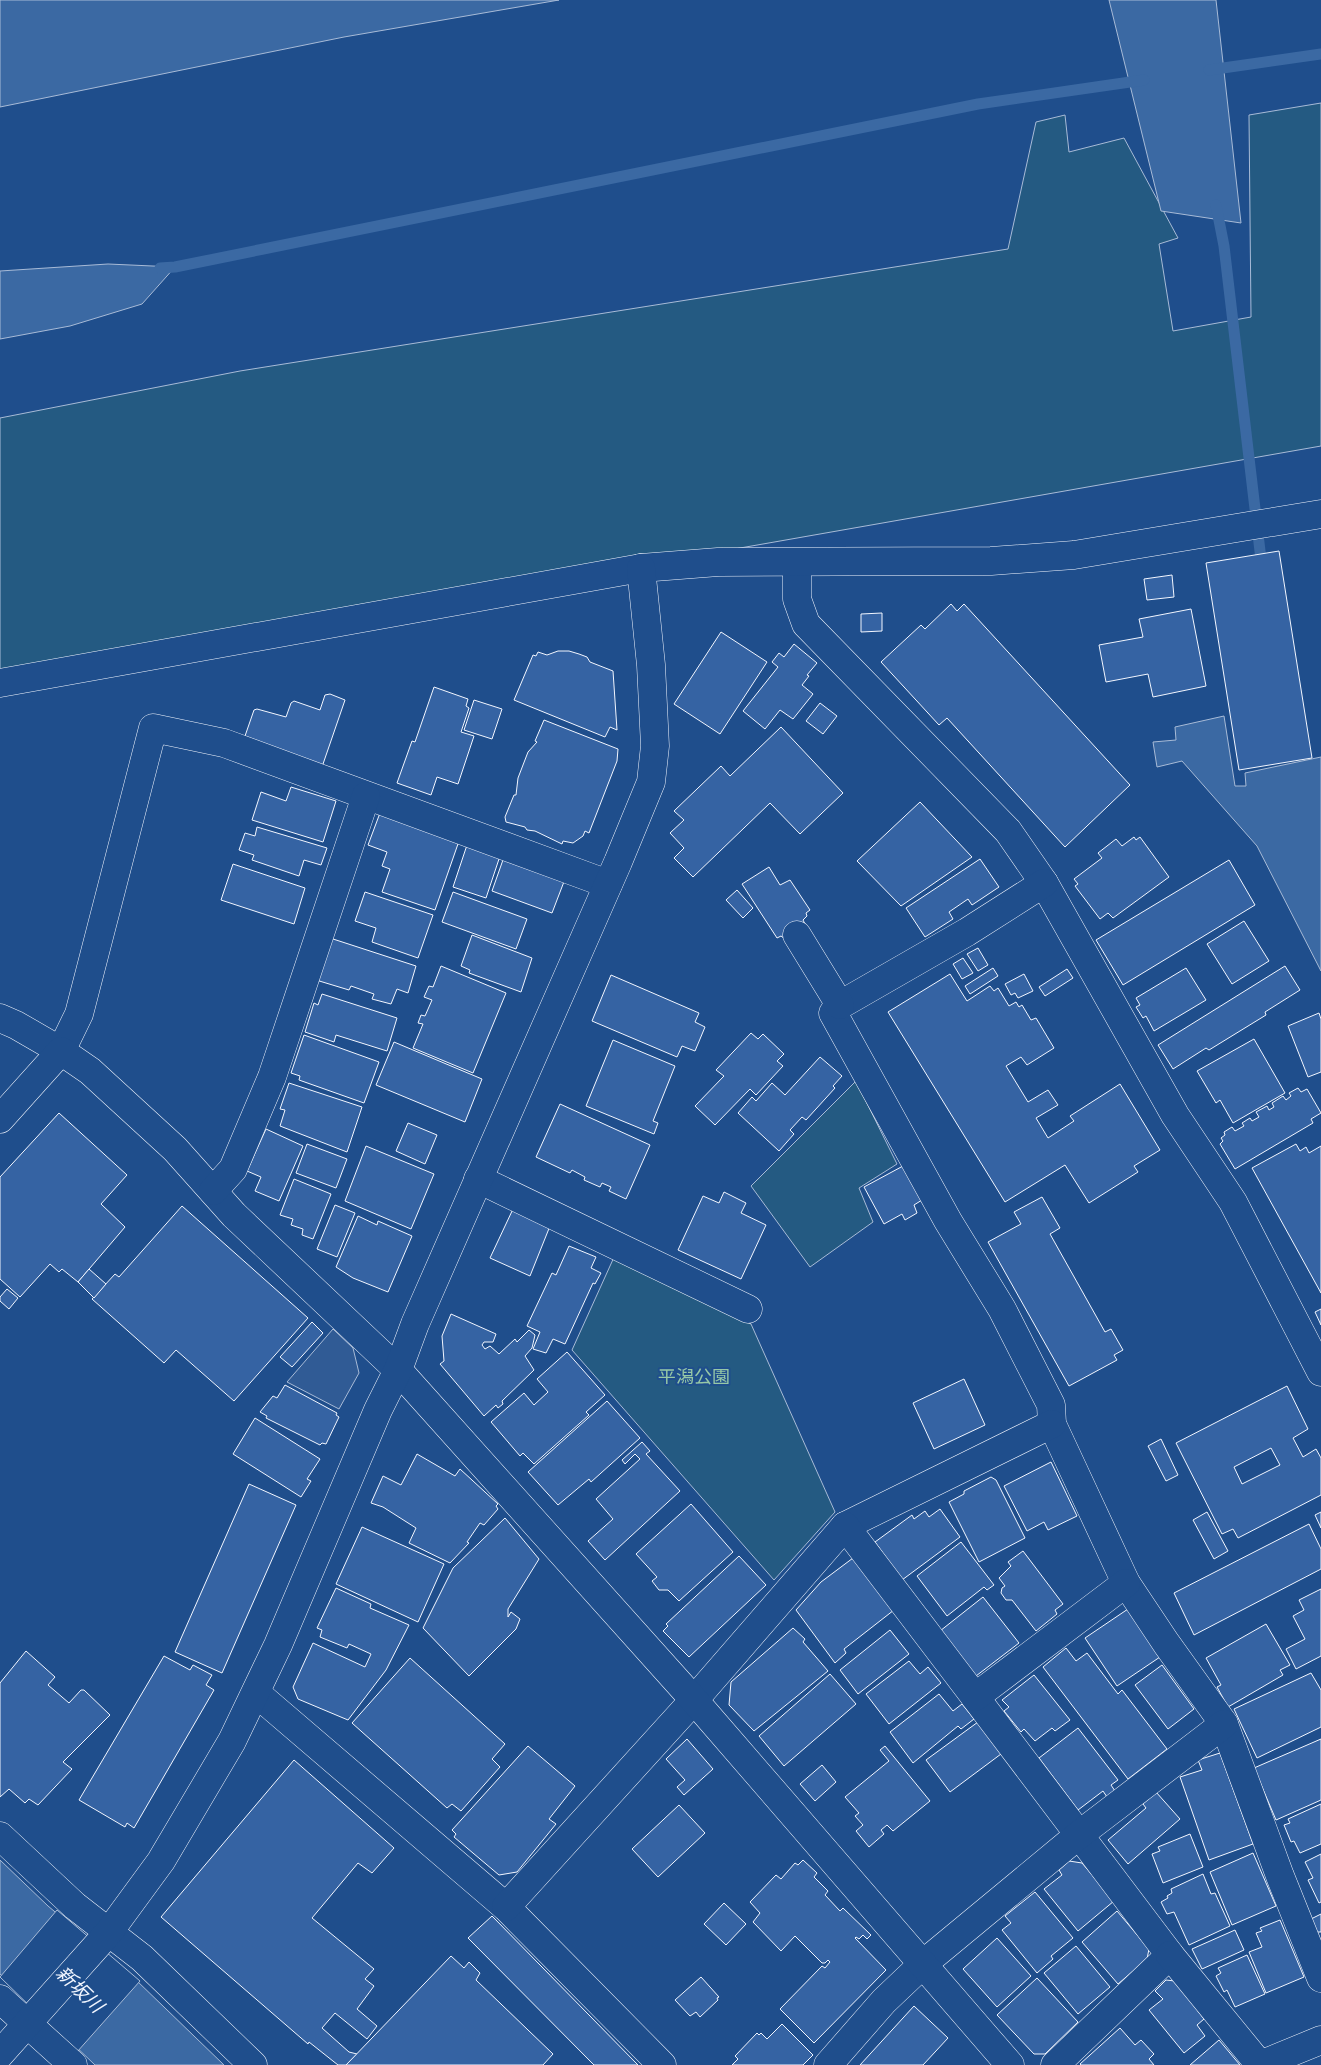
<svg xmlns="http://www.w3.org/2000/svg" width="1321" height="2065" viewBox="0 0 1321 2065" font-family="Roboto,'Noto Sans JP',sans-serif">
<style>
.green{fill:#245a82;stroke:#a8bbd7}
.parking{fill:#305b95;stroke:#a8bbd7}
.water{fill:#3b69a3;stroke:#a8bbd7}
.pier{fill:#1f4e8c;stroke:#a8bbd7}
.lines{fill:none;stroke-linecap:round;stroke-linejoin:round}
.stream{stroke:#3b69a3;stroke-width:11}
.building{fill:#3563a3;stroke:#f2f6ff;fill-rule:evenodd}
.street-casing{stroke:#f2f6ff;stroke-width:29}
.secondary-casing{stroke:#f2f6ff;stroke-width:29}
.street{stroke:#1f4e8c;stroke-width:28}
.secondary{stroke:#1f4e8c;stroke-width:28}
.labels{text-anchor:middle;stroke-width:4;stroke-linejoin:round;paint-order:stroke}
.park-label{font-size:18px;fill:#97c8a6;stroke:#1f4e8c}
.water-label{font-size:19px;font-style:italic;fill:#f2f6ff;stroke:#1f4e8c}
</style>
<rect width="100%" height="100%" fill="#1f4e8c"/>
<g class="green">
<polygon points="1321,103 1321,446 0,678 0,418 240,371 1008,249 1036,122 1065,115 1069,152 1124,138 1178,238 1159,244 1173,331 1251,317 1249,115"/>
<polygon points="856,1081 897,1164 859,1188 873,1222 810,1267 751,1186"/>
<polygon points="615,1255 751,1324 835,1512 774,1580 572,1350"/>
</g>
<polygon class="parking" points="333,1329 353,1348 359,1373 339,1409 287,1382"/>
<g class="water">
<polygon points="0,0 559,0 344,37 0,107"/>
<polygon points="1109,0 1216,0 1241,223 1161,211"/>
<polygon points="108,264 175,267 142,304 70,326 0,339 0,271"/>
<polygon points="1224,716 1235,786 1246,786 1245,773 1321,757 1321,971 1257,846 1182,761 1157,767 1153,742 1176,740 1175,727"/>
<polygon points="0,1860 48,1906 135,1979 224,2065 95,2065 0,1974"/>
</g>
<polygon class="pier" points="57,1910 140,1981 77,2052 0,1977"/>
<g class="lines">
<g class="stream">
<polyline points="1209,70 1321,54"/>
<polyline points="1216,205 1224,246 1262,568"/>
<polyline points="160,268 175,267 978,104 1144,80"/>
</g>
</g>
<g class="building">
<polygon points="1279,551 1312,758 1239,770 1206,563"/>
<polygon points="1172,575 1174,597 1147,600 1144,579"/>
<polygon points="951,604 957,611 964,604 1130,785 1065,847 947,718 939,725 881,662 921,625 925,629"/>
<polygon points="1191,609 1206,686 1153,697 1148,674 1106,682 1099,645 1143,637 1139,619"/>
<polygon points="882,613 882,631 861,632 861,614"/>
<polygon points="721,632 767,662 720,734 674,704"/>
<polygon points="794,644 817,663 807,675 809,676 802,685 813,694 793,719 780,710 765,729 743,711 778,667 772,662 779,653 784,657"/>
<polygon points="558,651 569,651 579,654 587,657 590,662 613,671 617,730 610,727 605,737 514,700 533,655 536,656 538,652 547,655"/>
<polygon points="434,687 468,699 466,706 469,708 461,732 474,736 458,784 437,777 431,795 397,783 412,741 415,742"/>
<polygon points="330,694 345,700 322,767 245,736 254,710 257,709 286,717 291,703 294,701 320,710 325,695"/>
<polygon points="474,700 502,709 492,739 464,730"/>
<polygon points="820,703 837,716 823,734 806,721"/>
<polygon points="544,720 618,749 617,761 589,833 585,831 583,836 573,843 563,841 562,844 535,831 527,830 525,827 506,822 505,817 514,795 516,795 518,778 528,752 537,742 535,741"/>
<polygon points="781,727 843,793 800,834 770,803 693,877 674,858 684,848 670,833 684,820 674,811 721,766 730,776"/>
<polygon points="291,787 336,801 323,842 252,820 261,792 286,801"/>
<polygon points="920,802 972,857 901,906 857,861"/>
<polygon points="380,813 459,841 435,910 382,892 390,869 382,866 387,852 368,845"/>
<polygon points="257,827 327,848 321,865 304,860 299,876 252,860 254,855 239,850 245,833 255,836"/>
<polygon points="1134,837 1136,840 1140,837 1169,877 1113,918 1108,913 1100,919 1075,886 1078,884 1074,879 1102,858 1098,853 1116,839 1122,846"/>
<polygon points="467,845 500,856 486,898 453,887"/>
<polygon points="504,857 565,879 552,913 492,891"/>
<polygon points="980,859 999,887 972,905 968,899 949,912 953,919 925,937 906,908"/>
<polygon points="1229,860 1255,905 1123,985 1096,940"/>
<polygon points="233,864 305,888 294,924 221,900"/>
<polygon points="769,867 780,885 790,880 810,910 806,913 807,916 803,920 805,924 785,939 781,936 777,938 742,884"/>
<polygon points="737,890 753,908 743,918 726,900"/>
<polygon points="365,892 433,915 418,958 372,942 376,928 355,921"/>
<polygon points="453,892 527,919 516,949 442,922"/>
<polygon points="1244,921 1269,961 1232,984 1207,944"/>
<polygon points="472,935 532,958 521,992 469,973 470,970 461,966"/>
<polygon points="330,938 416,966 408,993 397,989 391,1004 372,999 374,994 351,986 349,990 316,980"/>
<polygon points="978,948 988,965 978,971 967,954"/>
<polygon points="963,958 973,973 962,979 953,964"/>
<polygon points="441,966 506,993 473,1073 413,1048 423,1024 418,1023 421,1015 425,1016 432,1000 424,997 429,986 433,987"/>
<polygon points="1285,966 1300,990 1265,1012 1266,1015 1209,1050 1206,1048 1173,1069 1158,1045"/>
<polygon points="993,968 998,976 970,994 965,986"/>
<polygon points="1186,968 1206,1000 1154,1031 1146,1016 1143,1018 1136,1007 1140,1005 1136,998"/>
<polygon points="1067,969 1073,978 1045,996 1039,987"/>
<polygon points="950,974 967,1001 990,986 994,991 998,988 1009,1006 1016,1002 1019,1007 1022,1005 1031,1020 1036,1018 1054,1048 1027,1065 1021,1057 1006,1066 1028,1102 1048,1090 1058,1105 1036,1118 1048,1138 1074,1121 1070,1116 1120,1084 1160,1150 1134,1166 1138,1172 1089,1203 1065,1165 1005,1202 888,1012"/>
<polygon points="1024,974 1033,991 1018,998 1015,993 1011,995 1005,984"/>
<polygon points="611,975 699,1013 695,1022 705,1027 695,1051 682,1046 677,1057 592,1021"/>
<polygon points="322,994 397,1018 387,1051 336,1035 334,1042 305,1032 314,1003 318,1005"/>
<polygon points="1319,1013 1321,1019 1321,1072 1308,1077 1288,1026"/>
<polygon points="751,1033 758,1039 763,1034 784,1054 777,1061 783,1066 756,1095 750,1089 715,1125 695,1106 724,1076 716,1070"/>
<polygon points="304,1035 379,1062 364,1103 299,1080 300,1076 291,1073"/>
<polygon points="1254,1039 1285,1093 1233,1123 1220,1100 1216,1103 1197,1071"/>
<polygon points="613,1040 675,1066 653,1121 658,1123 654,1134 586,1106"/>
<polygon points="394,1042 482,1079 465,1122 376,1085"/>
<polygon points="820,1057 842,1076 833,1086 835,1088 806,1120 802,1117 790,1130 794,1134 779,1151 738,1113 752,1097 756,1101 772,1083 785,1095"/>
<polygon points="289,1083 362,1107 347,1152 280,1126 285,1110 280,1109"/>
<polygon points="1298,1088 1301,1092 1307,1089 1321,1113 1311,1119 1313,1123 1235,1169 1220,1144 1223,1141 1221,1138 1225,1135 1224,1132 1232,1127 1235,1131 1244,1126 1242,1123 1250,1118 1252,1121 1259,1117 1256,1112 1267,1106 1269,1110 1274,1107 1272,1103 1283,1096 1286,1100 1291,1096 1289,1093"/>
<polygon points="560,1104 650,1145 626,1199 609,1191 611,1187 602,1183 600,1187 584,1180 585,1177 572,1170 570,1173 536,1157"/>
<polygon points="59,1113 127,1175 101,1204 125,1227 78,1282 62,1269 59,1272 50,1264 20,1297 0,1279 0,1177"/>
<polygon points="408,1123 437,1135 425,1164 396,1151"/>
<polygon points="266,1129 303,1146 279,1201 255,1191 261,1177 247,1171"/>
<polygon points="307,1144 347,1159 336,1188 296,1173"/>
<polygon points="1296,1144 1300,1151 1306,1147 1309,1153 1321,1146 1321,1293 1252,1168"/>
<polygon points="366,1146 434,1174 411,1229 345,1201"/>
<polygon points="903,1166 922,1200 914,1205 917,1213 905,1220 902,1214 884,1224 864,1187"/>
<polygon points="294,1179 331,1194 313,1239 302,1235 303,1229 291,1225 293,1219 280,1215"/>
<polygon points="724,1192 746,1203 741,1213 766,1225 741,1279 678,1250 703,1196 719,1203"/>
<polygon points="1042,1197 1060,1228 1050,1234 1105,1332 1111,1329 1123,1350 1114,1355 1117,1360 1069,1386 988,1242 1021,1224 1014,1212"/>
<polygon points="335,1205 355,1213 337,1257 317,1249"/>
<polygon points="182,1206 308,1318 234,1401 176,1350 164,1363 92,1299 115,1274 119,1277"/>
<polygon points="513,1209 550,1226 530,1276 490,1258"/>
<polygon points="358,1216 377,1225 378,1221 412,1236 388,1292 353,1278 336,1267"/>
<polygon points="569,1246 596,1257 591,1268 601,1273 595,1284 593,1283 565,1344 553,1339 546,1353 533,1349 540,1332 527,1326 552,1273 556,1275"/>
<polygon points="89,1269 106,1284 94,1298 78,1282"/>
<polygon points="7,1289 18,1298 9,1309 0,1301 0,1297"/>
<polygon points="1321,1309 1321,1325 1315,1312"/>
<polygon points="451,1314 496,1334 493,1342 484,1342 482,1345 485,1349 490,1346 499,1354 515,1339 517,1342 529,1330 535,1335 532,1348 525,1356 534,1370 502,1401 503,1404 498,1408 496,1405 484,1416 440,1364 444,1361 442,1336"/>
<polygon points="312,1322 323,1333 292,1367 280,1357"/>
<polygon points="567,1352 605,1395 586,1412 589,1415 534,1464 523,1453 520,1456 491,1422 524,1393 534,1405 548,1392 537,1379"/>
<polygon points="964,1379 985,1425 934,1449 913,1403"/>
<polygon points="285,1385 337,1413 336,1415 339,1417 326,1444 322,1443 320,1445 266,1418 267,1416 260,1412 273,1396 277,1398"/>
<path d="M 1287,1386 L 1308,1429 L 1293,1438 L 1303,1457 L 1316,1449 L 1321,1458 L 1321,1495 L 1238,1538 L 1233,1529 L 1222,1534 L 1176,1443 ZM 1271,1448 L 1280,1465 L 1242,1484 L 1234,1467 Z"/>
<polygon points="607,1401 640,1438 591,1482 589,1479 558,1505 528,1472"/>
<polygon points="255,1418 320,1459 307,1479 311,1481 301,1497 233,1454"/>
<polygon points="1161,1439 1178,1475 1166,1481 1148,1446"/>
<polygon points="642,1442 650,1451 646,1454 680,1491 605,1560 588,1541 613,1519 596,1499 640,1459 635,1454 625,1464 622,1460"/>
<polygon points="417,1454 455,1476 460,1469 498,1504 496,1506 498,1509 484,1525 480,1523 467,1542 469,1543 450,1563 409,1543 416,1528 383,1507 371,1503 383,1476 401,1485"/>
<polygon points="1051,1462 1077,1516 1048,1530 1044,1522 1027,1531 1004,1486"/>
<polygon points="991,1477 996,1480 1025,1538 979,1562 949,1502 964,1494 964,1491"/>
<polygon points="249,1484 296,1505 222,1673 175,1652"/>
<polygon points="691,1504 733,1552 679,1601 668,1590 659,1590 652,1581 657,1577 636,1554"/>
<polygon points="940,1509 960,1537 902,1580 875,1542 912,1515 914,1519 925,1511 929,1517"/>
<polygon points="1207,1512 1228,1551 1214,1559 1193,1520"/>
<polygon points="1321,1512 1321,1528 1315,1515"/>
<polygon points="505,1518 539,1559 508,1609 508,1617 511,1612 520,1619 516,1629 469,1676 423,1628 453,1568"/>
<polygon points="1309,1524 1321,1549 1321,1569 1194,1635 1174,1593"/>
<polygon points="362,1527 444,1564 418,1622 336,1584"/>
<polygon points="961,1542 994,1585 987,1590 984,1587 947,1616 917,1576"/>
<polygon points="1023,1551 1063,1604 1055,1610 1057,1614 1036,1631 1012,1600 1006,1600 1001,1593 1002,1588 1005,1586 999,1578 1011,1566 1008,1562"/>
<polygon points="739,1556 766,1585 689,1657 663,1631 668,1626 666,1624"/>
<polygon points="853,1558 894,1610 844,1649 846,1653 835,1663 796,1610 821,1582"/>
<polygon points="336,1588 371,1604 370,1608 409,1625 386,1670 348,1720 298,1699 293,1687 313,1643 365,1667 371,1654 349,1644 347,1648 320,1637 322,1630 317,1628"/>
<polygon points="1321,1589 1321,1656 1296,1669 1286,1649 1305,1639 1293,1616 1304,1610 1299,1600"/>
<polygon points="983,1597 1019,1643 976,1676 940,1631"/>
<polygon points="1128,1609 1160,1657 1117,1686 1085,1638"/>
<polygon points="1266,1624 1290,1665 1280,1670 1283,1675 1228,1707 1217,1687 1221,1685 1206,1658"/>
<polygon points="793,1628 805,1639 803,1642 828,1671 754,1731 729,1705 731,1682"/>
<polygon points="890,1630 909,1654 858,1694 840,1670"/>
<polygon points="1066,1648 1076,1661 1087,1653 1118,1694 1122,1690 1167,1749 1128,1779 1043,1667"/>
<polygon points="26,1651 55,1677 48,1685 69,1703 81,1690 84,1690 110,1715 63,1762 72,1769 38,1805 29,1799 25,1803 9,1789 0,1797 0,1683"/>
<polygon points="164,1656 190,1670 193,1665 212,1675 206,1685 214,1690 134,1828 127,1823 125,1827 79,1800"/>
<polygon points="410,1658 505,1744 492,1759 500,1767 461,1811 452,1804 447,1808 352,1723"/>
<polygon points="909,1661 920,1674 928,1667 941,1683 889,1724 866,1694"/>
<polygon points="1162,1665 1194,1709 1168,1729 1135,1685"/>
<polygon points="1311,1673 1321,1690 1321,1727 1257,1758 1234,1709"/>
<polygon points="830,1674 856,1704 784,1766 759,1736"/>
<polygon points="1034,1675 1070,1720 1055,1731 1052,1728 1035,1741 1024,1729 1021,1732 1004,1711 1009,1707 1002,1700"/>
<polygon points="939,1694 953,1711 962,1704 974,1719 961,1729 958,1726 913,1763 890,1732"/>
<polygon points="978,1722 1001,1754 950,1792 926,1760"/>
<polygon points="1078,1728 1118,1780 1111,1785 1115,1791 1107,1797 1103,1791 1078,1810 1039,1758"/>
<polygon points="687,1739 713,1769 684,1795 677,1787 685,1780 666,1759"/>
<polygon points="1321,1739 1321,1800 1276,1820 1254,1768"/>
<polygon points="528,1746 575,1786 549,1819 556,1824 517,1872 499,1875 454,1837 456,1834 452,1830"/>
<polygon points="885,1746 930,1801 893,1831 887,1825 881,1830 884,1834 869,1847 856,1831 863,1825 855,1816 859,1813 845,1797 889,1761 880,1750"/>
<polygon points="1220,1753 1253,1844 1209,1860 1180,1777 1202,1770 1198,1760"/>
<polygon points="294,1760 394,1848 372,1873 358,1863 312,1918 374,1969 365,1979 374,1986 357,2009 377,2026 367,2039 335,2013 322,2028 349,2052 357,2054 346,2065 338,2065 309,2042 308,2044 161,1917"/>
<polygon points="822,1765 836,1782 815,1801 800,1784"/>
<polygon points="1156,1792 1180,1819 1128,1864 1108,1840 1146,1808 1143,1804"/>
<polygon points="1321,1804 1321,1844 1300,1853 1294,1841 1291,1842 1284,1825 1290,1823 1288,1819"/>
<polygon points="679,1805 705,1833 658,1877 632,1849"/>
<polygon points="1190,1834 1203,1867 1163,1883 1152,1854 1160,1851 1158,1847"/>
<polygon points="1253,1853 1276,1906 1232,1925 1210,1872"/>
<polygon points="1321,1854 1321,1902 1319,1903 1308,1880 1313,1878 1305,1862"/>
<polygon points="803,1860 817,1873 814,1877 828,1891 825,1895 840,1911 843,1908 871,1935 867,1939 863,1935 859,1939 856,1937 855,1938 886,1970 814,2043 780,2009 822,1966 825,1968 830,1962 828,1960 825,1963 822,1963 795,1936 781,1951 753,1922 760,1913 750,1902 776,1875 781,1879 795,1863 798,1865"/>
<polygon points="1069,1861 1082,1863 1114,1901 1078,1931 1044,1889 1062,1875 1059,1870"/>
<polygon points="1203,1874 1211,1894 1215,1893 1230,1926 1189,1945 1174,1912 1167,1914 1161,1902 1168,1898 1167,1896 1172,1893 1171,1889"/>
<polygon points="1035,1892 1073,1938 1051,1956 1053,1959 1037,1973 1002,1930 1011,1923 1005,1916"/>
<polygon points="724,1903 746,1924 726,1945 704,1924"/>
<polygon points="1117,1911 1149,1949 1147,1959 1118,1984 1082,1942"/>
<polygon points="1321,1914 1321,1932 1316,1932 1311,1919"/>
<polygon points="492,1916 638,2065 594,2065 468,1938"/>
<polygon points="1280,1920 1304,1977 1266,1993 1249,1952 1262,1947 1256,1933 1262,1931 1260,1928"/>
<polygon points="1235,1930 1244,1950 1202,1969 1192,1949"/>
<polygon points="997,1938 1031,1976 997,2007 963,1969"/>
<polygon points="1076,1946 1110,1987 1078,2014 1044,1973"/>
<polygon points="1247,1955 1265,1994 1235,2007 1227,1990 1224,1992 1216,1976 1221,1973 1218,1968"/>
<polygon points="451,1956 464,1968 469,1962 480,1973 476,1980 553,2054 543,2065 346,2065"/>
<polygon points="701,1977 719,1997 717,1998 718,2000 700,2017 696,2012 690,2016 675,2000"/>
<polygon points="1037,1978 1078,2022 1045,2054 1034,2054 997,2015"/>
<polygon points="1166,1980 1175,1981 1204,2019 1197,2025 1205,2036 1184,2053 1149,2010 1163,1999 1155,1991"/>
<polygon points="914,2006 948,2038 923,2065 860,2065"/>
<polygon points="782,2024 813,2055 803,2065 732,2065 738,2059 735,2056 757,2033 759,2035 761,2033 767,2039"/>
<polygon points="1120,2028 1135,2045 1141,2040 1154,2054 1149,2059 1154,2065 1081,2065 1080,2064"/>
<polygon points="1219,2040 1240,2065 1190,2065"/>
</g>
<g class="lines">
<defs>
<g id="street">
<polyline points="797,563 797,599 806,624 1008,831 1044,883 1175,1115 1233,1202 1321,1372"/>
<polyline points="1044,883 967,932 840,1005 833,1013 948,1221 1002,1309 1051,1405 1052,1424 1126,1583 1166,1643 1224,1724 1280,1876 1321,1978"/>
<polyline points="797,935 840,1005"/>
<polyline points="0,1018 16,1025 61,1051 79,1014 153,728 224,743 608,884"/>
<polyline points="0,1119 61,1051 90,1071 175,1149 234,1215 398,1370"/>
<polyline points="478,1179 748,1309"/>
<polyline points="213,1191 233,1169 272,1077 366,796"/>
<polyline points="845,1526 1052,1424"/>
<polyline points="256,1693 506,1907 662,2065"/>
<polyline points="975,1697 1170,1955 1055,2065"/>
<polyline points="0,1836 75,1906 142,1958 253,2065"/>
<polyline points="506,1907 694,1700 845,1526 975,1697 1126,1583"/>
<polyline points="1170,1955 1260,2065 1321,2040"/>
<polyline points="0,1999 73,2065"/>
<polyline points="828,2065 884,2001 923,1964 1080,1834 1224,1724"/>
</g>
<g id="secondary">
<polyline points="0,683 641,568 718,562 991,561 1074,555 1321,514"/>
<polyline points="398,1370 694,1700 1010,2065"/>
<polyline points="0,2054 109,1932 161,1861 232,1741 278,1645 378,1410 398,1370 415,1324 618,862 651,782 655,746 651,665 641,568"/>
</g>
</defs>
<use href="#street" class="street-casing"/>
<use href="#secondary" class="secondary-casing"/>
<use href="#street" class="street"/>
<use href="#secondary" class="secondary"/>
</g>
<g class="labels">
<g class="park-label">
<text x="694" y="1383">平潟公園</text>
</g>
<g class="water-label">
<text transform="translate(80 1989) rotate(44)" y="7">新坂川</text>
</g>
</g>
</svg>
